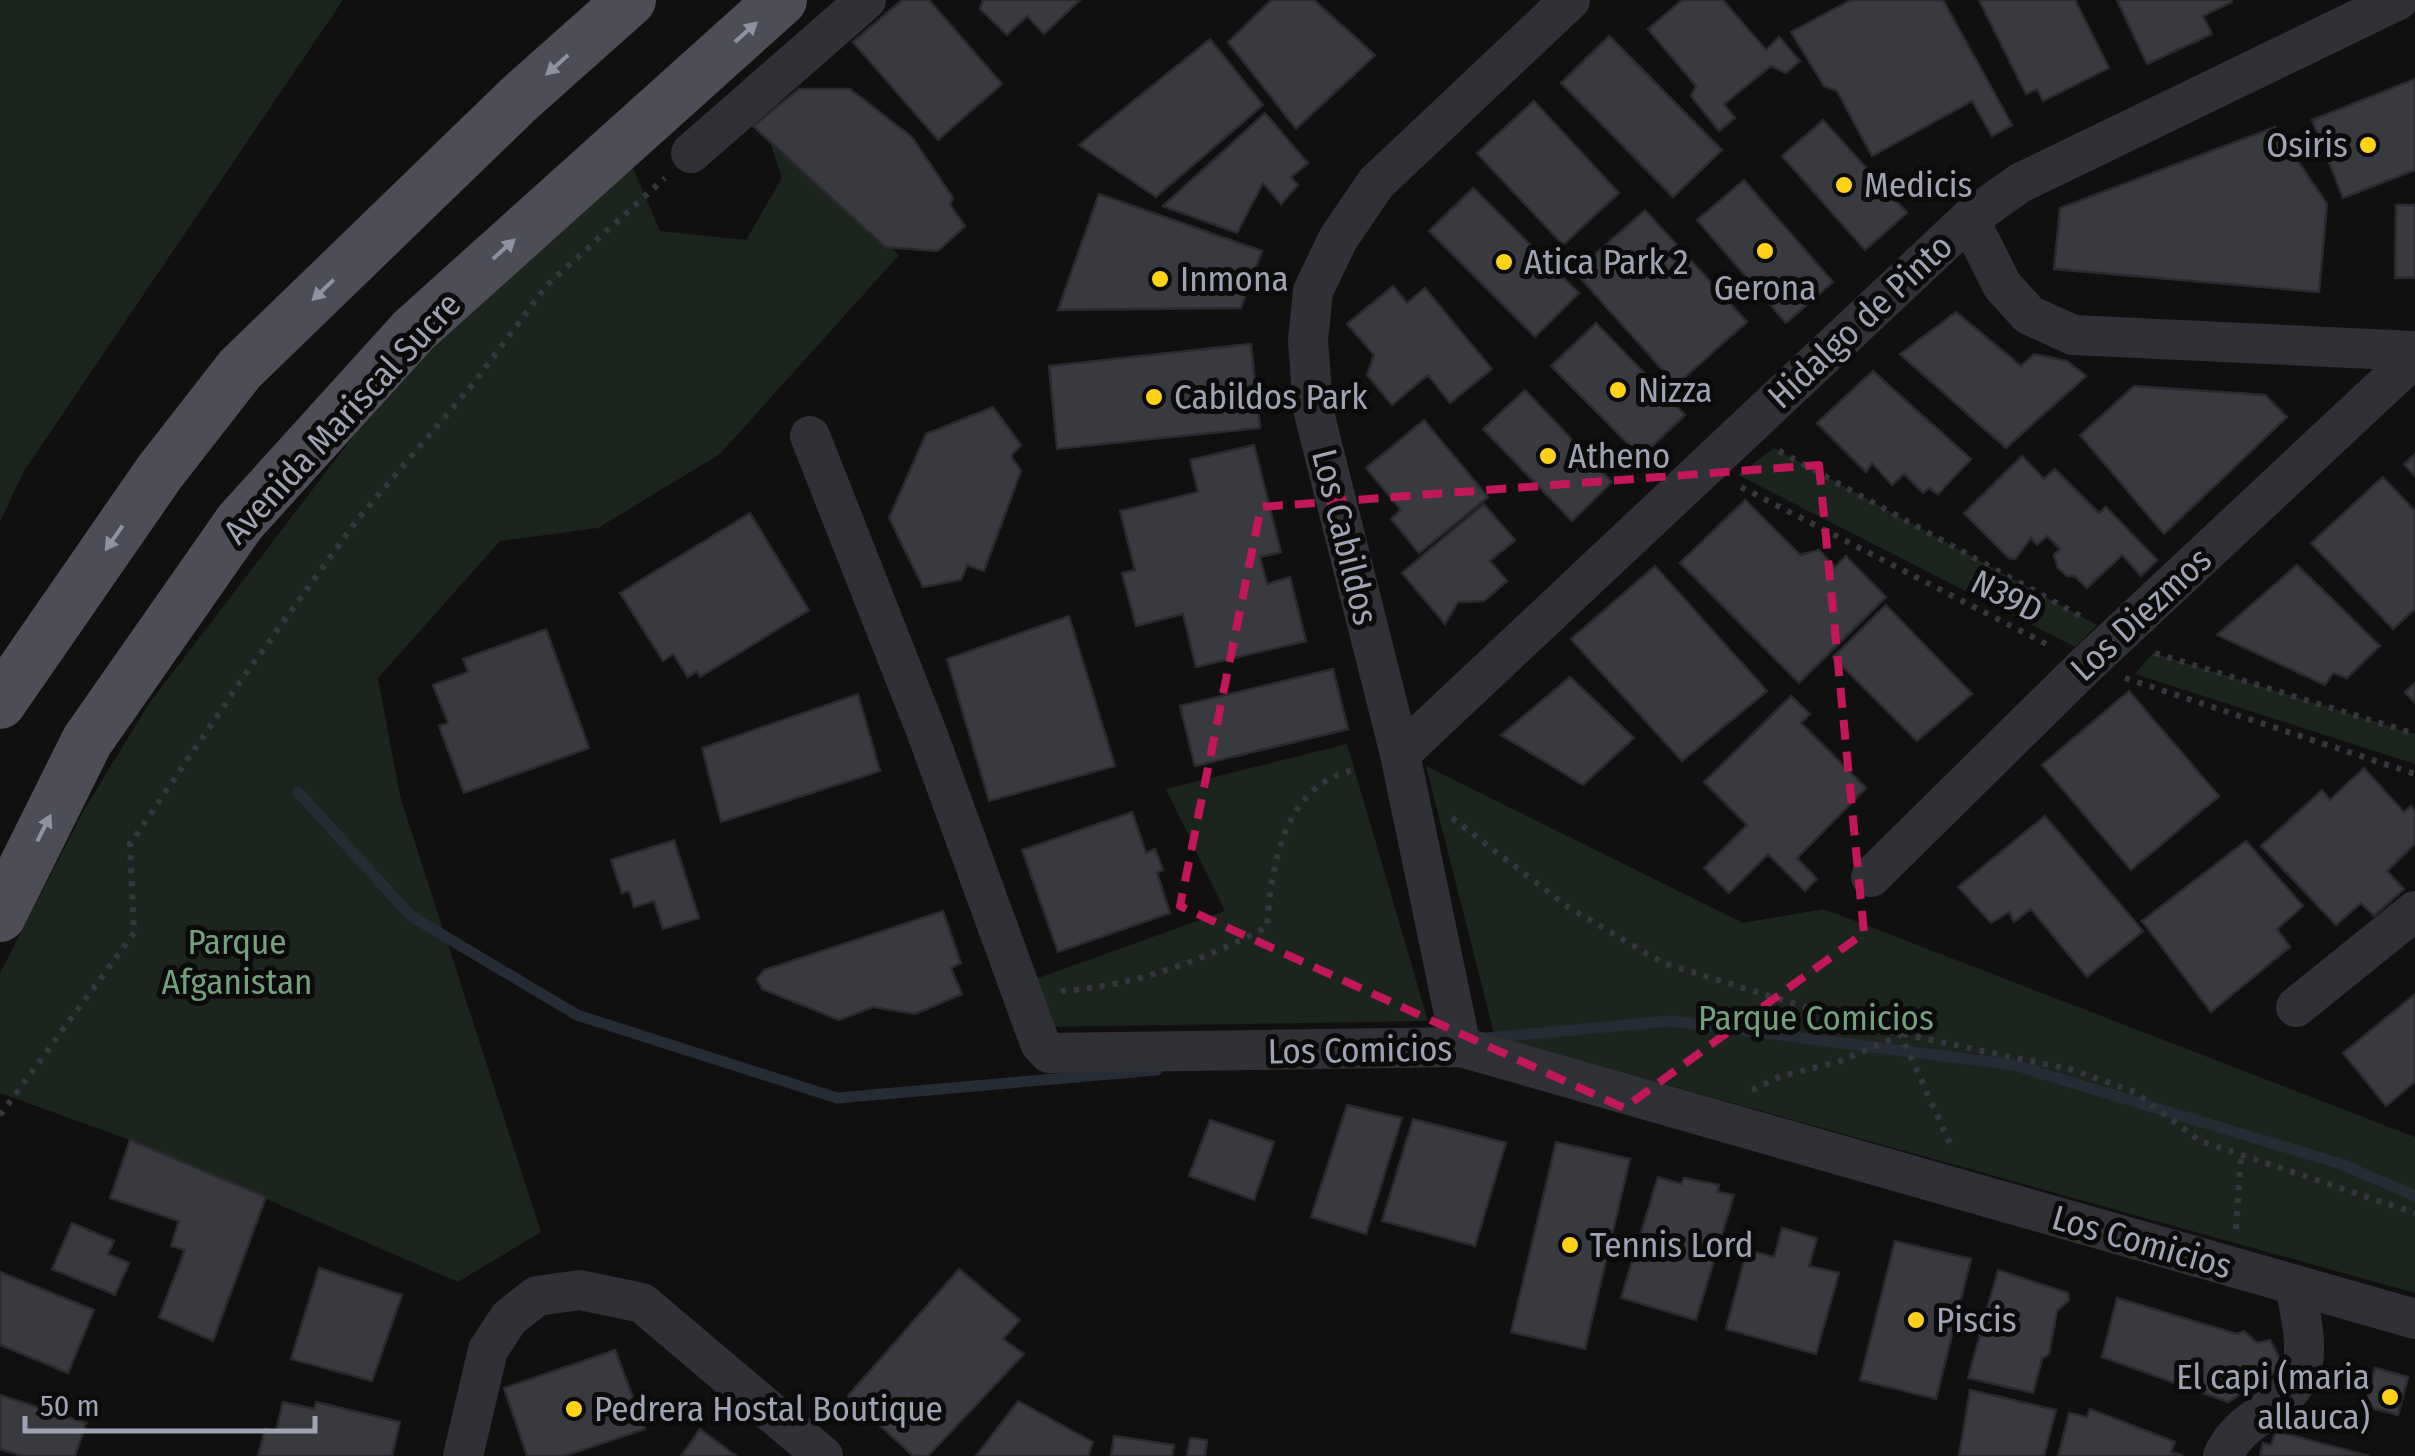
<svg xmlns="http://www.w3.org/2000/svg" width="2415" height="1456" viewBox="0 0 2415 1456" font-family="'Fira Sans Condensed',sans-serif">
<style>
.green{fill:#1c241e}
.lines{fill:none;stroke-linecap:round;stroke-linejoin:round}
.stream{stroke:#252c36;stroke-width:11}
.building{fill:#393a40;stroke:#2a2a2e;stroke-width:2.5}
.path{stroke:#36373e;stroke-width:6;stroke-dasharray:5 8;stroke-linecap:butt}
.minor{stroke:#303137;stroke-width:40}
.major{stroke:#4c4d56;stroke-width:52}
.oneway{fill:#8e92a1}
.marked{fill:none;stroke:#c2185b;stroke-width:8;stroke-dasharray:20 12;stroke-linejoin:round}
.poi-dot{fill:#ffd21a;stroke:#0b0b0c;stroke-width:4}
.labels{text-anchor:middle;stroke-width:10;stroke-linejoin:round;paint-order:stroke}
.poi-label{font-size:35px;fill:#9fa3b4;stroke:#0b0b0c;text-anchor:start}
.street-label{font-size:35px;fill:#9fa3b4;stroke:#0b0b0c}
.park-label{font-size:35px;fill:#74a17d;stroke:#0b0b0c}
</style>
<rect width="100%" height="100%" fill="#101011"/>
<g class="green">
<polygon points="0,0 343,0 24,471 0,522"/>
<polygon points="770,142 899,255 720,454 598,528 500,541 378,678 400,796 541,1232 458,1282 130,1140 0,1093 0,973 84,810 148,705 384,396 624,147 660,231 746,240 782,178"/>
<polygon points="1774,448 2097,625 2075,647 1738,475"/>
<polygon points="2153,653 2415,734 2415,764 2135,674"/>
<polygon points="1347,744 1428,1021 1040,1027 1027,982 1225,911 1166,789"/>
<polygon points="1426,766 1743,923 1824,909 2415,1137 2415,1293 1495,1037"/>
</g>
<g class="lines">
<g class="stream">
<polyline points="298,792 411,916 577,1015 837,1098 1157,1070"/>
<polyline points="1485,1038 1670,1021 2014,1065 2341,1164 2415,1196"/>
</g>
</g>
<g class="building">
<polygon points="902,0 929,0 1002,84 938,140 853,42"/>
<polygon points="983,0 1080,0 1044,34 1027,16 1007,35 980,9"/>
<polygon points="1271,0 1314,0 1375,55 1296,129 1228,42"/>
<polygon points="1682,0 1723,0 1766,50 1779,37 1800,61 1786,73 1771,66 1724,104 1735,118 1719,131 1691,96 1696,86 1648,29"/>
<polygon points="1851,0 1943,0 2012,125 1992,136 1972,101 1872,156 1837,91 1824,86 1791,32"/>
<polygon points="1979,0 2075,0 2109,68 2043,101 2037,89 2026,94"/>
<polygon points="2117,0 2231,0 2232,2 2203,16 2212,34 2147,64"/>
<polygon points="1609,36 1722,150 1673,197 1561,83"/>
<polygon points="1210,39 1263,105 1156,197 1079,145"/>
<polygon points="2415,79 2415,170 2343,198 2312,120"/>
<polygon points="799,89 850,89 912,137 953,198 950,205 965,226 938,251 885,247 753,126"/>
<polygon points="1534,101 1619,193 1563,245 1477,153"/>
<polygon points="1265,113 1308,163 1291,177 1298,185 1281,204 1263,183 1237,233 1163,206"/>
<polygon points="1823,120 1907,213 1865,250 1782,156"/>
<polygon points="2275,127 2327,204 2319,292 2054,269 2060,208"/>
<polygon points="1744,180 1833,282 1786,323 1697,220"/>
<polygon points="1473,188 1579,293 1535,337 1429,231"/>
<polygon points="1099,194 1262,251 1241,308 1058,310"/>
<polygon points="2396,205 2415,205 2415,278 2395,278"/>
<polygon points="1645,210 1747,322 1676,385 1575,272"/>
<polygon points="1393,286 1407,303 1425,288 1492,369 1450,403 1428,375 1392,405 1367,375 1374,355 1347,324"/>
<polygon points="1956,312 2021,366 2034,354 2067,361 2086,376 2006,448 1900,354"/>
<polygon points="1596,323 1685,415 1641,457 1551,366"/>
<polygon points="1251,344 1260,428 1057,449 1049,366"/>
<polygon points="1873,371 1971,459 1938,494 1929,488 1923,493 1904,474 1892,485 1872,463 1866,472 1817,423"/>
<polygon points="2134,386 2265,395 2287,417 2164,534 2080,435"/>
<polygon points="1525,390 1612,482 1572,521 1483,429"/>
<polygon points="993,407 1021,445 1011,456 1021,471 984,571 967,565 961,580 923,587 889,518 926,434"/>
<polygon points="1424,420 1488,497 1419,553 1391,519 1401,510 1366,468"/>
<polygon points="1254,445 1281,552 1260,557 1267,584 1290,577 1306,641 1196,667 1183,614 1136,626 1122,573 1135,570 1120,511 1198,492 1190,460"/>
<polygon points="2415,454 2415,476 2404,464"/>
<polygon points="2022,456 2044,479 2055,469 2099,513 2106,507 2157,560 2141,576 2122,555 2087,588 2075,576 2067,576 2058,568 2054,555 2060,549 2047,536 2037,545 2031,538 2015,559 2009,558 1964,513"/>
<polygon points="2383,477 2415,511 2415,609 2393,629 2311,543"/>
<polygon points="1745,500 1800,555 1819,550 1835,567 1846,556 1886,597 1799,683 1680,563"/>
<polygon points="1484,504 1515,540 1490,561 1507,581 1484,601 1458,602 1445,624 1402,573"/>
<polygon points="750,513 809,610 700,677 697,671 688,677 673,654 663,661 620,593"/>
<polygon points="2297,565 2380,646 2347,678 2333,673 2325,685 2217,635"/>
<polygon points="1655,566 1767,691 1682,761 1571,639"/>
<polygon points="1886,605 1972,694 1917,741 1833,657"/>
<polygon points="1069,616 1115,766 989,801 947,659"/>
<polygon points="546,629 589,748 464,793 439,726 448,723 433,685 468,672 463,659"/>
<polygon points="1333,669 1348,729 1195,766 1180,706"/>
<polygon points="1570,677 1634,738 1583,785 1501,735"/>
<polygon points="2415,683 2415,703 2405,692"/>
<polygon points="2129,691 2219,796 2131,870 2042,765"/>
<polygon points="858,694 880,771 721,822 702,748"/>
<polygon points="1791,696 1810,714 1801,723 1866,788 1797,858 1817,879 1805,891 1768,854 1729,893 1704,868 1747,825 1704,782"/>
<polygon points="2364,768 2404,812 2411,806 2415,811 2415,844 2387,871 2404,889 2374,916 2361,903 2336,925 2261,846 2322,790 2330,800"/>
<polygon points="1132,812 1146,853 1155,849 1163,870 1157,873 1170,913 1058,952 1022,850"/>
<polygon points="2045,816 2143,931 2087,977 2031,909 2014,922 2009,912 1991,923 1958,887"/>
<polygon points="674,840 699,918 663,929 654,901 634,907 629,891 622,893 611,860"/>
<polygon points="2246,841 2303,906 2277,929 2290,947 2211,1012 2142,921"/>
<polygon points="943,911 961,963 951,968 962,994 915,1014 873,1007 839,1020 762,989 757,979 764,970"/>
<polygon points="2415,994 2415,1082 2386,1106 2343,1053"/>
<polygon points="1347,1105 1402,1118 1366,1234 1311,1217"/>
<polygon points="1413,1119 1506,1143 1475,1246 1382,1221"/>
<polygon points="1210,1120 1274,1142 1254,1200 1189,1176"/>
<polygon points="130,1140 266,1197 213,1341 159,1317 185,1250 171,1246 179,1221 110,1198"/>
<polygon points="1556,1142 1630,1159 1585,1349 1511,1332"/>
<polygon points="1658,1177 1681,1184 1684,1178 1719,1185 1718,1192 1734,1195 1696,1320 1621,1298"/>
<polygon points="72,1223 114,1241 108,1254 129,1263 115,1295 52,1269"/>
<polygon points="1782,1228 1817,1238 1809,1266 1839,1273 1816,1354 1726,1329 1747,1250 1774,1257"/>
<polygon points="1895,1241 1971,1259 1936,1399 1860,1380"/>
<polygon points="319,1268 402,1295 372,1381 291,1359"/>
<polygon points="959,1269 1020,1320 1003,1339 1024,1354 928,1456 913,1456 848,1396"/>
<polygon points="1998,1270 2068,1293 2069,1300 2057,1311 2049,1354 2042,1359 2033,1393 1968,1378"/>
<polygon points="0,1272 94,1310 68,1373 0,1345"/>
<polygon points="2117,1298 2237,1334 2244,1331 2257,1343 2270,1340 2284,1367 2228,1402 2102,1357"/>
<polygon points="615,1350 645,1429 564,1456 527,1456 504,1388"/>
<polygon points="2375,1368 2408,1377 2398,1415 2365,1406"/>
<polygon points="1970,1390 2056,1410 2044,1456 1959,1456"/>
<polygon points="0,1395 86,1423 75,1456 22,1456 0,1449"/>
<polygon points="1018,1401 1093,1442 1088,1456 976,1456"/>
<polygon points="283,1402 314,1409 316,1402 400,1422 392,1456 258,1456 265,1429 276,1431"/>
<polygon points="2090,1409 2175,1442 2171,1452 2183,1456 2058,1456 2069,1413 2087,1417"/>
<polygon points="700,1429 736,1456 681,1456"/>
<polygon points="2276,1431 2369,1456 2260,1456 2263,1443 2271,1445"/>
<polygon points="1114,1436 1174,1445 1172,1456 1111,1456"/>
<polygon points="1190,1438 1207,1440 1205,1456 1187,1456"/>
</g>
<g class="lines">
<g class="path">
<polyline points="1779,451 2084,618"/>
<polyline points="1741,487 2050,646"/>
<polyline points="2155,653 2415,734"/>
<polyline points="2125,678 2415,774"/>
<polyline points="1452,818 1568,907 1663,963 1870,1027 2073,1070 2135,1092 2200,1141 2415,1213"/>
<path d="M 1061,991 C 1135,986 1201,961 1267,927 C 1271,865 1284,785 1354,770"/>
<polyline points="1752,1090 1781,1076 1838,1062 1901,1035 1951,1146"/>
<polyline points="0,1115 134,933 130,844 247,672 357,520 473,384 547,285 665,178"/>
<polyline points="2236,1229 2241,1156"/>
</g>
<g class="minor">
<polyline points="691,153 866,0"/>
<polyline points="1969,219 2002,285 2029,315 2073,335 2415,351"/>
<polyline points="810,436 927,733 1040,1043 1049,1053 1461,1047 2415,1319"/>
<polyline points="1400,754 1969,219 2020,183 2398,0"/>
<polyline points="1871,877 2086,665 2415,357"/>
<polyline points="2296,1007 2415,911"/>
<polyline points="1461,1047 1400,754 1313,409 1308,340 1313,291 1338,239 1376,183 1570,0"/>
<polyline points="463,1456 488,1350 509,1318 537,1296 580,1290 642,1303 823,1456"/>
<path d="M 2223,1456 C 2240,1417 2281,1411 2298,1378 C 2311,1354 2300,1313 2295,1286"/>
</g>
<g class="major">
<polyline points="0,703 159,473 240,369 520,98 630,0"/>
<polyline points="0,916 87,741 240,522 414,330 781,0"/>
</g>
</g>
<defs><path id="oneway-solid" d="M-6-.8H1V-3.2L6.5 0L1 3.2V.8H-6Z" transform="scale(2.5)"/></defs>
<g class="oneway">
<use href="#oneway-solid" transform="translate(746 32) rotate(-42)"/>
<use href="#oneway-solid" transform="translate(557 65) rotate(138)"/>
<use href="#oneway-solid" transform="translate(504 249) rotate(-42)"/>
<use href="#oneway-solid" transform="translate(323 290) rotate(136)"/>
<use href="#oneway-solid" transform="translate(114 538) rotate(125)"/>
<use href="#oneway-solid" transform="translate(44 828) rotate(-63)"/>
</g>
<path class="marked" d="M 1819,465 L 1864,933 L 1624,1108 L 1180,906 L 1261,507 Z"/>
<g class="poi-dot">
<circle cx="2368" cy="145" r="10"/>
<circle cx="1844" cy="185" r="10"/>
<circle cx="1765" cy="251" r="10"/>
<circle cx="1504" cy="262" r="10"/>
<circle cx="1160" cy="279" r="10"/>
<circle cx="1618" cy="390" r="10"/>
<circle cx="1154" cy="397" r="10"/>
<circle cx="1548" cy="456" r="10"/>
<circle cx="1570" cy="1245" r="10"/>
<circle cx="1916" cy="1320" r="10"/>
<circle cx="2390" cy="1397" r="10"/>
<circle cx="574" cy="1409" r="10"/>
</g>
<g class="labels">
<g class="poi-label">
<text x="2348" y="157" text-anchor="end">Osiris</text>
<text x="1864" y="197">Medicis</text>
<text x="1524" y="274">Atica Park 2</text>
<text x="1180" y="291">Inmona</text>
<text x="1765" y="300" text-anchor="middle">Gerona</text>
<text x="1638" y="402">Nizza</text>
<text x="1174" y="409">Cabildos Park</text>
<text x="1568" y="468">Atheno</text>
<text x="1590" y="1257">Tennis Lord</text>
<text x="1936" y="1332">Piscis</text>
<text x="2370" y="1389" text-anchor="end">El capi (maria<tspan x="2370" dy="40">allauca)</tspan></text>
<text x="594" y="1421">Pedrera Hostal Boutique</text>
</g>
<g class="street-label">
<text transform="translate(1860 321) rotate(-43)" y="12">Hidalgo de Pinto</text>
<text transform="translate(342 418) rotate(-47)" y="12">Avenida Mariscal Sucre</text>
<text transform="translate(1345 537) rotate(76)" y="12">Los Cabildos</text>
<text transform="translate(2007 596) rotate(27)" y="12">N39D</text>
<text transform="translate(2141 614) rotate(-43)" y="12">Los Diezmos</text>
<text transform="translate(1360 1050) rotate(-1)" y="12">Los Comicios</text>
<text transform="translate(2142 1242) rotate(16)" y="12">Los Comicios</text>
</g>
<g class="park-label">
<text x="237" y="954">Parque<tspan x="237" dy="40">Afganistan</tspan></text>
<text x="1816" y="1030">Parque Comicios</text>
</g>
</g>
<path d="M25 1416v15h290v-15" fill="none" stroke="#9fa3b4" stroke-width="5"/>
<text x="40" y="1416" font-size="30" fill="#9fa3b4" stroke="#0b0b0c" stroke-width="8" paint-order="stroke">50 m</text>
</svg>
